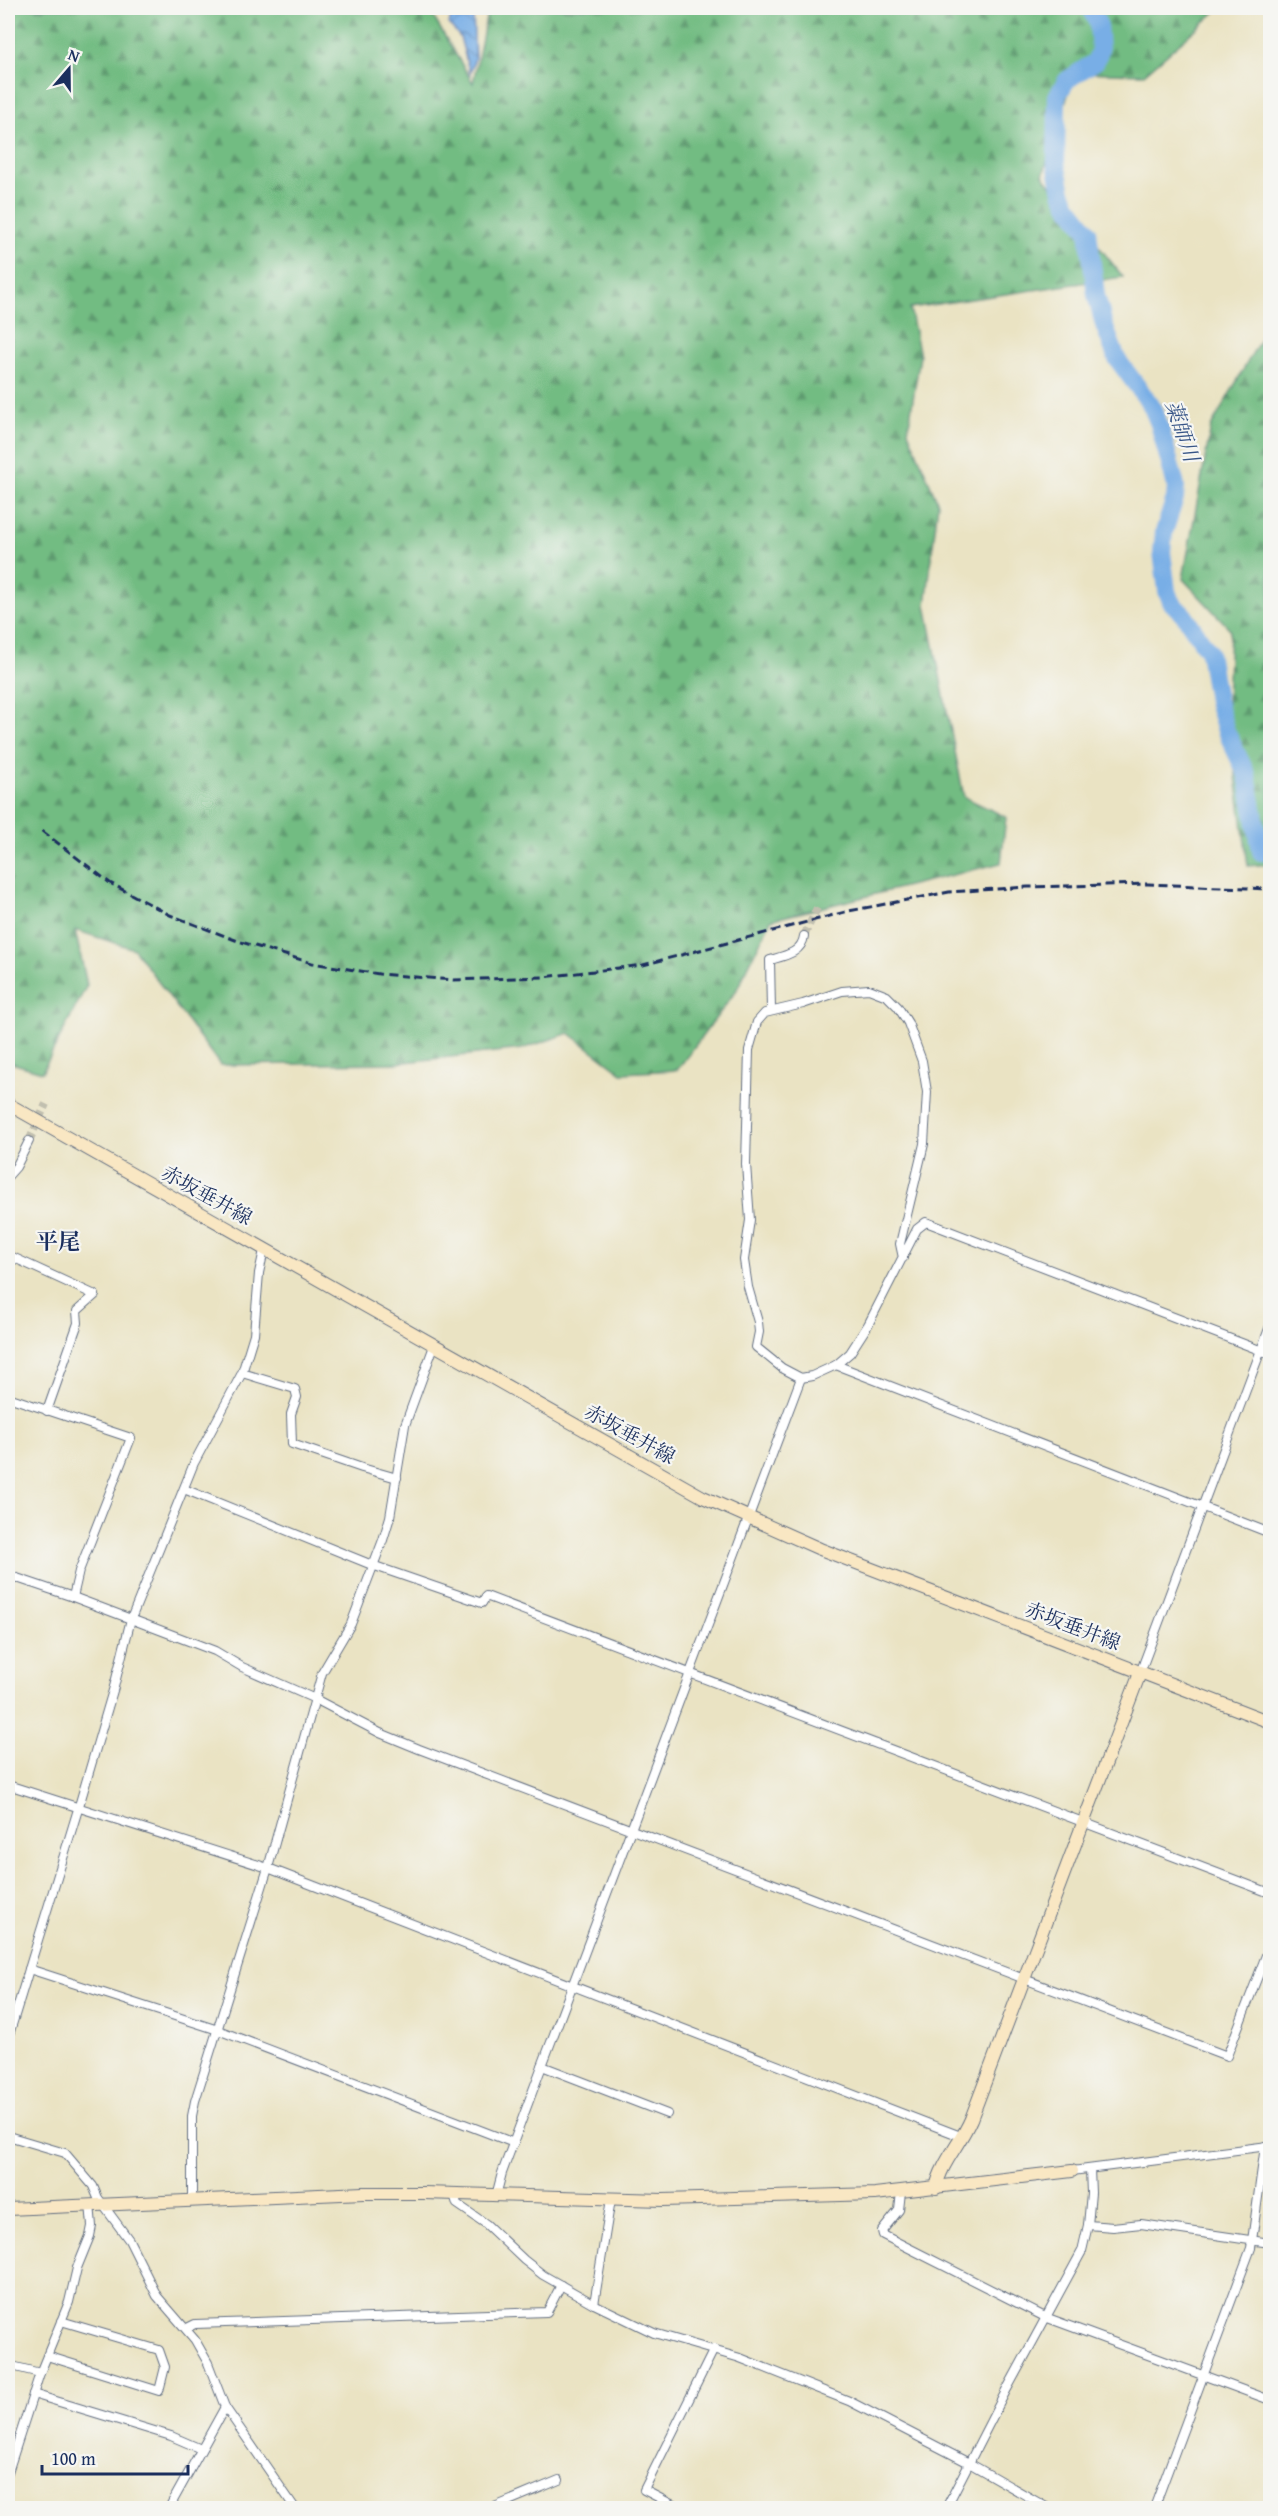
<svg xmlns="http://www.w3.org/2000/svg" width="1278" height="2516" viewBox="0 0 1278 2516" font-family="'Gentium Book Plus','Noto Serif JP',serif">
<style>
.forest{fill:url(#forest-firs);stroke:#467670;stroke-width:1.5}
.water{fill:url(#water-waves);stroke:#4a6ea2;stroke-width:1.5}
.lines{fill:none;stroke-linecap:round;stroke-linejoin:round}
.river{stroke:#78aee6;stroke-width:18}
.street-tunnel{stroke:#c1bfaf;stroke-width:8;stroke-dasharray:8 4;stroke-linecap:butt}
.street-casing{stroke:#636e81;stroke-width:10}
.secondary-casing{stroke:#636e81;stroke-width:14}
.street{stroke:#fff;stroke-width:8}
.secondary{stroke:#f9e7c3;stroke-width:12}
.rail{stroke:#1b2f5e;stroke-width:3;stroke-dasharray:9 4.5;stroke-linecap:butt}
.labels{text-anchor:middle;stroke-width:4.5;stroke-linejoin:round;paint-order:stroke}
.street-label{font-size:20px;fill:#1b2f5e;stroke:#f6f6f2}
.water-label{font-size:21px;font-style:italic;fill:#375587;stroke:#f6f6f2}
.quarter-label{font-size:22px;font-weight:bold;fill:#1b2f5e;stroke:#f6f6f2}
</style>
<defs>
<pattern id="forest-firs" width="22" height="20" patternUnits="userSpaceOnUse" patternTransform="scale(1.5)"><rect width="22" height="20" fill="#72bc82"/><path d="M5 1l3.5 6h-7zM16 11l3.5 6h-7z" fill="#5d996e"/></pattern>
<pattern id="water-waves" width="16" height="10" patternUnits="userSpaceOnUse" patternTransform="scale(1.5)"><rect width="16" height="10" fill="#78aee6"/><path d="M0 5q4-4 8 0t8 0" fill="none" stroke="#628ebe"/></pattern>
</defs>
<rect width="100%" height="100%" fill="#f6f6f2"/>
<filter id="ink" filterUnits="userSpaceOnUse"><feTurbulence type="fractalNoise" baseFrequency=".0167" numOctaves="2"/><feDisplacementMap in="SourceGraphic" scale="12" xChannelSelector="R" yChannelSelector="G"/><feConvolveMatrix kernelMatrix="1 2 1 2 8 2 1 2 1" color-interpolation-filters="sRGB"/></filter>
<filter id="wash" filterUnits="userSpaceOnUse"><feTurbulence type="fractalNoise" baseFrequency=".008" numOctaves="4" result="noise"/><feDisplacementMap in="SourceGraphic" scale="24" xChannelSelector="R" yChannelSelector="G"/><feGaussianBlur stdDeviation="1.35" result="paint"/><feColorMatrix in="noise" values="0 0 0 0 0 0 0 0 0 0 0 0 0 0 0 0 0 1.4 0 .05"/><feComposite in="paint" operator="in"/></filter>
<g filter="url(#wash)">
<rect width="100%" height="100%" fill="#eae3c3"/>
<g class="forest">
<polygon points="8,8 428,8 473,83 488,8 1220,8 1144,74 1075,72 1043,175 1123,277 910,308 920,356 908,431 938,503 926,605 964,797 1006,817 1001,863 771,920 736,991 677,1070 622,1073 569,1033 522,1049 396,1063 220,1065 134,949 75,930 87,985 42,1072 8,1062"/>
<polygon points="1270,322 1270,864 1248,866 1227,709 1230,629 1183,579 1211,427"/>
</g>
<polygon class="water" points="450,8 475,8 473,14 475,58 470,74 460,37 449,24 451,17"/>
<g class="lines">
<polyline class="river" points="1090,8 1098,24 1100,50 1096,61 1067,80 1057,96 1056,163 1062,192 1068,205 1088,231 1096,295 1104,325 1117,359 1151,405 1159,424 1176,486 1175,498 1164,532 1162,552 1167,591 1171,602 1184,615 1209,652 1217,701 1226,731 1247,775 1261,852"/>
</g>
</g>
<g filter="url(#ink)">
<g class="lines">
<g class="street-tunnel">
<polyline points="804,936 817,908"/>
<polyline points="29,1141 46,1104"/>
</g>
<defs>
<g id="street">
<path d="M 771,1010 L 770,960 C 784,956 802,953 804,936"/>
<polyline points="8,1176 16,1167 29,1141"/>
<polyline points="8,1255 95,1295 77,1311 78,1323 47,1411"/>
<polyline points="903,1258 900,1244 924,1144 927,1092 922,1061 908,1023 898,1007 887,996 869,989 842,991 803,1004 765,1013 757,1022 749,1050 746,1164 750,1220 744,1260 748,1287 758,1322 759,1332 756,1347 782,1368 801,1378 812,1376 836,1365 850,1353 868,1325 917,1229 926,1222 1270,1354"/>
<polyline points="836,1365 1270,1533"/>
<polyline points="242,1373 295,1389 297,1397 291,1414 292,1444 362,1468 397,1478"/>
<polyline points="8,1397 131,1438 79,1571 73,1597"/>
<polyline points="184,1489 372,1565 482,1603 486,1596 1270,1893"/>
<polyline points="8,1575 73,1597 215,1651 242,1667 315,1699 380,1733 419,1749 1227,2056 1270,1945"/>
<polyline points="1140,1673 1270,1326"/>
<polyline points="8,1785 268,1868 963,2137"/>
<polyline points="29,1969 218,2030 514,2143"/>
<polyline points="8,2038 79,1806 114,1687 131,1619 194,1463 242,1373 254,1334 259,1273 264,1250"/>
<polyline points="542,2066 667,2114"/>
<polyline points="8,2136 65,2153 93,2186 98,2198 129,2240 157,2296 195,2340 208,2363 225,2407 295,2508"/>
<polyline points="1072,2171 1268,2146"/>
<polyline points="901,2192 899,2210 882,2231 883,2235 1045,2317 1270,2400"/>
<polyline points="454,2194 457,2204 486,2224 524,2260 543,2275 594,2304 654,2333 740,2358 849,2401 969,2463 1048,2508"/>
<polyline points="496,2196 502,2173 542,2066 801,1378"/>
<polyline points="192,2199 192,2116 195,2101 268,1868 322,1673 351,1624 383,1540 390,1517 405,1425 434,1346"/>
<polyline points="1088,2225 1113,2227 1141,2224 1270,2243"/>
<polyline points="594,2304 611,2199"/>
<polyline points="187,2328 195,2324 547,2312 561,2285"/>
<polyline points="47,2356 159,2391 165,2367 159,2350 61,2321"/>
<polyline points="8,2365 40,2373"/>
<polyline points="33,2394 171,2436 201,2449"/>
<polyline points="8,2472 40,2373 69,2302 77,2268 90,2236 92,2226 90,2204"/>
<polyline points="169,2508 225,2407"/>
<polyline points="492,2508 559,2480"/>
<polyline points="679,2508 644,2490 714,2349"/>
<polyline points="946,2508 1007,2389 1082,2251 1088,2225 1091,2193 1090,2169"/>
<polyline points="1154,2508 1251,2248 1265,2146"/>
</g>
<g id="secondary">
<polyline points="8,1104 703,1497 820,1549 1270,1722"/>
<path d="M 936,2188 C 941,2163 961,2143 971,2119 L 1140,1673"/>
<polyline points="8,2209 363,2193 424,2193 663,2200 875,2194 1072,2171"/>
</g>
</defs>
<use href="#street" class="street-casing"/>
<use href="#secondary" class="secondary-casing"/>
<use href="#street" class="street"/>
<use href="#secondary" class="secondary"/>
<polyline class="rail" points="42,831 110,883 170,915 238,941 312,963 379,974 453,980 544,977 643,965 849,911 949,892 1028,887 1148,884 1270,889"/>
</g>
</g>
<g class="labels">
<g class="street-label">
<text transform="translate(207 1195) rotate(29)" y="7">赤坂垂井線</text>
<text transform="translate(630 1434) rotate(29)" y="7">赤坂垂井線</text>
<text transform="translate(1073 1626) rotate(21)" y="7">赤坂垂井線</text>
</g>
<g class="water-label">
<text transform="translate(1182 431) rotate(71)" y="7">薬師川</text>
</g>
<g class="quarter-label">
<text x="58" y="1249">平尾</text>
</g>
</g>
<rect width="1278" height="2516" fill="none" stroke="#f6f6f2" stroke-width="30"/>
<g transform="translate(69 69) rotate(20)" stroke="#f6f6f2" stroke-width="4.5" paint-order="stroke">
<path d="M0-4.5L10 22L0 15L-10 22Z" fill="#1b2f5e"/>
<text y="-9" font-size="16" font-weight="bold" text-anchor="middle" fill="#1b2f5e">N</text>
</g>
<path d="M42 2465v9h146v-9" fill="none" stroke="#1b2f5e" stroke-width="3"/>
<text x="51" y="2465" font-size="18" fill="#1b2f5e" stroke="#f6f6f2" stroke-width="4.5" paint-order="stroke">100 m</text>
</svg>
